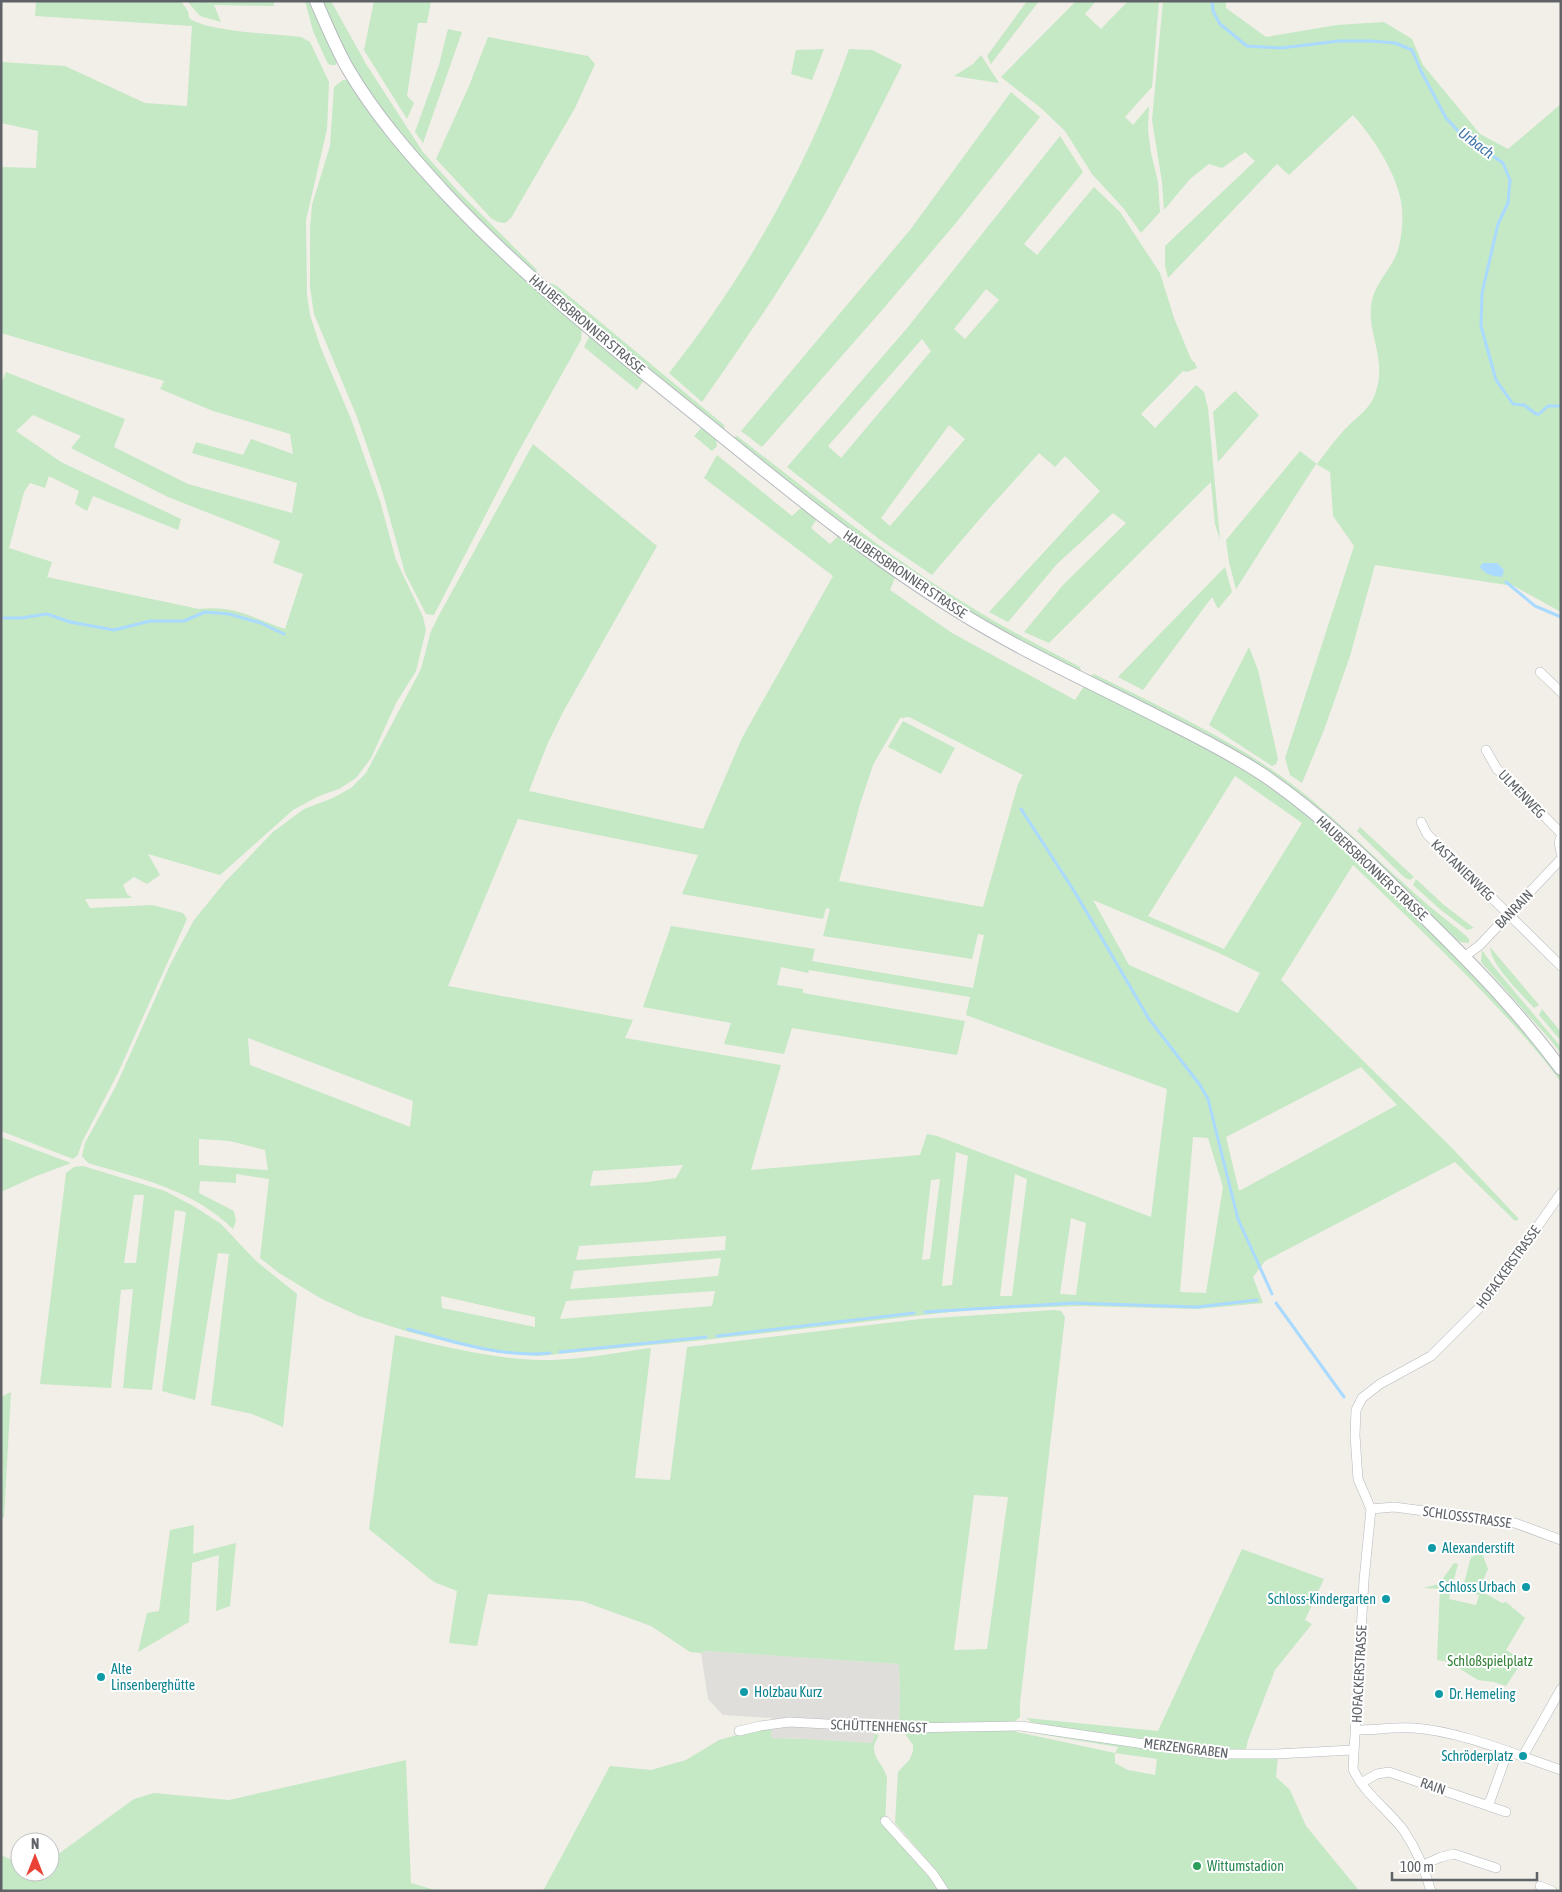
<svg xmlns="http://www.w3.org/2000/svg" width="1562" height="1892" viewBox="0 0 1562 1892" font-family="'Asap Condensed',sans-serif">
<style>
.industrial{fill:#e0deda}
.green{fill:#c5e8c5;fill-rule:evenodd}
.water{fill:#aadaff}
.lines{fill:none;stroke-linecap:round;stroke-linejoin:round}
.stream{stroke:#aadaff;stroke-width:3}
.street-casing{stroke:#b5b8bc;stroke-width:10}
.secondary-casing{stroke:#b6babf;stroke-width:14}
.street{stroke:#fff;stroke-width:9}
.secondary{stroke:#fff;stroke-width:12}
.culture-dot{fill:#0f9aa8;stroke:#fff;stroke-width:2}
.leisure-dot{fill:#2e9e5b;stroke:#fff;stroke-width:2}
.labels{text-anchor:middle;stroke-width:4;stroke-linejoin:round;paint-order:stroke}
.street-label{font-size:14px;fill:#5f6368;stroke:#fff}
.culture-label{font-size:14px;fill:#0d838f;stroke:#fff;text-anchor:start}
.park-label{font-size:14px;fill:#348238;stroke:#fff}
.leisure-label{font-size:14px;fill:#27864d;stroke:#fff;text-anchor:start}
.water-label{font-size:15px;font-style:italic;fill:#4174aa;stroke:#fff}
</style>
<rect width="100%" height="100%" fill="#f1efe8"/>
<polygon class="industrial" points="706,1651 899,1664 900,1694 899,1725 875,1724 873,1743 806,1739 771,1738 772,1718 723,1715 708,1699 701,1653"/>
<g class="green">
<path d="M 36,1 L 181,1 L 188,11 L 189,18 C 207,32 276,34 301,37 L 310,42 L 329,82 L 327,129 L 306,220 L 307,295 L 310,315 L 320,346 L 351,419 L 380,501 L 396,560 L 423,617 L 426,630 L 416,671 L 396,703 L 371,758 L 356,778 L 339,789 L 319,796 L 293,810 L 220,875 L 148,854 L 160,875 L 147,884 L 134,877 L 123,885 L 127,894 L 132,898 L 85,899 L 90,908 L 152,905 L 183,913 L 187,919 L 118,1073 L 82,1142 L 78,1155 L 73,1159 L 1,1131 L 1,384 L 6,372 L 125,419 L 114,447 L 188,484 L 292,513 L 297,483 L 192,453 L 196,442 L 243,455 L 251,439 L 293,454 L 290,434 L 213,411 L 160,389 L 164,381 L 1,333 L 1,167 L 36,168 L 38,131 L 1,123 L 1,62 L 65,66 L 145,103 L 187,106 L 192,26 L 35,16 ZM 33,415 L 81,436 L 71,448 L 168,497 L 280,541 L 273,563 L 303,574 L 285,629 C 252,618 236,605 199,609 L 47,577 L 52,562 L 9,548 L 24,492 L 30,483 L 45,488 L 49,476 L 79,491 L 75,504 L 87,511 L 93,496 L 178,530 L 181,519 L 61,462 L 16,431 Z"/>
<polygon points="187,1 274,1 274,6 214,5 221,22 200,16"/>
<polygon points="305,1 311,1 337,58 336,65 330,65 327,62 313,31"/>
<path d="M 322,1 L 331,1 L 366,64 L 423,152 L 456,189 L 537,270 L 536,273 C 468,213 398,147 353,66 C 342,45 332,23 322,1 Z"/>
<polygon points="374,1 431,1 427,23 418,23 407,96 414,103 407,119 364,50"/>
<polygon points="1027,1 1039,1 991,64 987,56"/>
<polygon points="1076,1 1096,1 1085,14 1101,29 1128,1 1159,1 1152,87 1125,117 1133,125 1149,106 1148,130 1151,153 1158,182 1160,212 1141,233 1124,209 1092,174 1065,131 1041,108 1001,77"/>
<path d="M 1163,1 L 1226,1 L 1226,8 L 1266,37 L 1337,25 L 1384,22 L 1412,39 L 1423,65 L 1480,134 L 1508,149 L 1561,104 L 1561,612 L 1514,586 L 1375,565 L 1350,656 L 1324,730 L 1302,783 L 1290,775 L 1285,758 L 1354,546 L 1333,516 L 1330,472 L 1316,464 L 1236,589 L 1229,562 L 1226,540 L 1300,451 L 1317,464 C 1327,451 1337,437 1348,426 C 1356,418 1367,410 1372,401 C 1378,390 1380,377 1379,364 C 1377,341 1366,320 1373,297 C 1378,279 1395,265 1399,246 C 1403,230 1404,209 1399,193 C 1392,166 1371,135 1353,115 L 1289,175 L 1277,164 L 1168,278 L 1165,266 L 1165,246 L 1255,161 L 1245,152 L 1222,168 L 1209,164 L 1190,179 L 1164,210 L 1162,182 L 1152,120 Z"/>
<polygon points="448,29 462,32 423,143 415,132 439,65"/>
<polygon points="488,37 588,56 595,64 575,108 511,218 505,223 498,222 492,219 436,159 469,86"/>
<polygon points="824,49 812,80 791,74 796,50"/>
<path d="M 849,49 L 872,50 L 902,65 C 877,115 852,165 825,214 C 788,279 745,340 702,402 L 669,373 C 745,277 809,164 849,49 Z"/>
<polygon points="981,55 999,83 954,76 973,64"/>
<polygon points="343,80 348,80 403,155 438,193 582,327 581,340 516,456 434,615 426,614 405,573 382,490 357,417 314,314 310,287 310,228 312,205 330,146 334,87"/>
<polygon points="1011,92 1040,117 955,224 883,309 762,447 741,431 910,230"/>
<path d="M 1060,136 L 1083,172 L 1024,244 L 1037,255 L 1094,187 L 1120,212 L 1160,273 L 1174,318 L 1191,359 L 1195,363 L 1197,368 L 1187,372 L 1183,371 L 1141,414 L 1155,428 L 1196,385 L 1204,392 L 1208,408 L 1220,540 L 1215,524 L 1211,482 L 1049,643 L 1024,632 L 1063,585 L 1126,523 L 1113,513 L 1057,564 L 1008,622 L 989,612 L 1100,491 L 1065,456 L 1055,467 L 1039,453 L 984,514 L 932,575 L 879,539 L 787,467 L 908,327 ZM 986,289 L 999,300 L 965,339 L 954,329 ZM 922,339 L 931,351 L 841,458 L 828,446 ZM 949,425 L 965,439 L 890,526 L 881,518 Z"/>
<polygon points="550,283 557,286 724,425 725,431 629,355 551,286"/>
<polygon points="589,337 593,338 644,380 637,390 584,347"/>
<polygon points="1235,391 1259,415 1218,462 1213,412"/>
<polygon points="702,427 716,438 717,446 712,451 694,436"/>
<path d="M 737,436 C 810,492 882,552 961,601 C 999,625 1040,646 1080,667 L 1081,672 C 1039,650 995,628 955,602 C 877,553 805,495 733,437 Z"/>
<path d="M 533,444 L 657,546 L 563,712 L 547,745 L 529,791 L 703,829 L 742,738 L 833,576 L 704,478 L 717,455 L 792,516 L 803,506 L 818,517 L 811,528 L 830,544 L 840,534 L 896,575 L 890,590 L 952,633 L 1075,700 L 1085,685 L 1209,748 L 1264,783 L 1314,820 L 1353,852 L 1486,985 L 1561,1073 L 1561,1082 C 1535,1047 1506,1016 1476,985 C 1436,944 1394,904 1353,865 L 1281,980 L 1452,1148 L 1519,1219 L 1515,1221 L 1455,1162 L 1265,1261 L 1253,1277 L 1263,1303 L 1197,1309 L 1080,1306 L 968,1310 L 704,1340 L 538,1356 L 502,1352 L 460,1345 L 409,1332 L 359,1316 L 320,1298 L 279,1273 L 260,1258 L 269,1179 L 236,1174 L 236,1183 L 200,1181 L 199,1193 L 234,1211 L 236,1221 L 233,1229 C 192,1189 141,1179 88,1163 L 82,1156 L 85,1143 L 116,1086 L 171,963 L 194,920 L 225,882 L 273,832 L 304,809 L 333,798 L 351,788 L 366,773 L 421,669 L 431,631 L 438,617 ZM 909,717 L 1023,775 L 1018,784 L 983,907 L 839,881 L 860,804 L 873,765 L 900,718 ZM 1235,776 L 1302,823 L 1224,949 L 1148,916 ZM 518,819 L 698,855 L 682,894 L 823,919 L 826,908 L 830,909 L 823,936 L 972,959 L 978,934 L 984,935 L 973,988 L 812,961 L 815,949 L 671,926 L 643,1007 L 731,1023 L 724,1044 L 784,1054 L 792,1028 L 957,1055 L 965,1021 L 803,993 L 803,989 L 777,985 L 781,967 L 808,973 L 809,970 L 970,997 L 966,1015 L 1167,1089 L 1151,1217 L 937,1136 L 927,1134 L 920,1155 L 751,1170 L 781,1065 L 625,1038 L 633,1020 L 448,986 ZM 1093,900 L 1219,953 L 1260,973 L 1238,1013 L 1129,965 ZM 248,1038 L 413,1101 L 410,1127 L 250,1065 ZM 1361,1067 L 1397,1105 L 1239,1191 L 1226,1137 ZM 1193,1137 L 1208,1138 L 1223,1187 L 1206,1293 L 1180,1292 ZM 199,1139 L 230,1141 L 265,1150 L 268,1170 L 199,1165 ZM 956,1152 L 968,1156 L 952,1285 L 942,1286 ZM 683,1165 L 676,1178 L 648,1182 L 590,1186 L 593,1171 ZM 1015,1174 L 1027,1179 L 1012,1296 L 1000,1296 ZM 940,1179 L 930,1259 L 922,1260 L 931,1180 ZM 1071,1218 L 1086,1223 L 1076,1295 L 1060,1294 ZM 726,1236 L 725,1250 L 576,1260 L 579,1246 ZM 721,1258 L 718,1276 L 570,1289 L 574,1271 ZM 715,1291 L 712,1306 L 560,1319 L 566,1301 ZM 441,1296 L 535,1317 L 535,1327 L 442,1308 Z"/>
<polygon points="1225,567 1232,592 1218,609 1212,597 1143,690 1118,677"/>
<polygon points="1249,647 1258,670 1278,759 1276,764 1272,766 1209,725"/>
<path d="M 1094,674 C 1156,705 1221,734 1278,774 C 1326,808 1366,850 1410,889 C 1427,905 1447,920 1465,935 L 1469,939 L 1469,943 L 1460,942 L 1450,934 L 1361,849 L 1215,741 L 1176,719 L 1090,676 Z"/>
<polygon points="903,721 955,748 941,774 888,747"/>
<polygon points="1360,827 1414,877 1410,880 1405,878 1357,831"/>
<polygon points="1416,879 1444,905 1474,928 1467,930 1441,910 1413,885"/>
<path d="M 1490,947 L 1539,1005 L 1534,1008 C 1520,992 1492,967 1490,947 Z"/>
<polygon points="1482,950 1494,967 1561,1047 1561,1054 1553,1043 1481,962"/>
<polygon points="1542,1009 1561,1032 1561,1041 1539,1015"/>
<polygon points="1,1137 4,1138 71,1163 34,1177 1,1192"/>
<path d="M 83,1166 L 165,1191 L 195,1207 L 221,1224 L 256,1261 L 297,1294 L 283,1427 L 252,1414 L 211,1405 L 229,1254 L 218,1253 L 195,1400 L 162,1391 L 186,1212 L 175,1210 L 152,1390 L 123,1388 L 133,1289 L 121,1290 L 111,1388 L 40,1384 L 66,1173 L 74,1167 ZM 134,1195 L 144,1195 L 136,1263 L 124,1263 Z"/>
<path d="M 1054,1310 L 1061,1311 L 1065,1317 L 1020,1703 L 1020,1717 L 1013,1723 L 1014,1729 L 1017,1732 L 1115,1753 L 1118,1747 L 1033,1733 L 1025,1730 L 1278,1757 L 1276,1777 L 1290,1790 L 1306,1826 L 1357,1888 L 1357,1891 L 950,1891 L 934,1868 L 895,1823 L 898,1772 L 910,1759 L 913,1751 L 913,1745 L 899,1725 L 900,1694 L 899,1664 L 706,1651 L 701,1653 L 690,1652 L 651,1626 L 582,1601 L 488,1594 L 477,1646 L 449,1643 L 457,1591 L 434,1582 L 369,1529 L 395,1335 C 447,1347 499,1361 553,1360 C 586,1359 619,1352 651,1348 L 635,1478 L 670,1480 L 687,1347 L 920,1319 ZM 974,1495 L 1008,1497 L 987,1649 L 954,1650 ZM 1115,1753 L 1157,1759 L 1155,1775 L 1128,1770 L 1115,1763 Z"/>
<polygon points="11,1392 4,1517 1,1518 1,1397"/>
<polygon points="194,1525 193,1554 236,1543 230,1606 216,1611 219,1555 192,1563 189,1622 138,1652 147,1613 159,1611 170,1530"/>
<polygon points="1242,1549 1324,1579 1305,1620 1312,1624 1275,1670 1248,1740 1246,1749 1218,1749 1049,1726 1031,1722 1026,1718 1158,1731"/>
<polygon points="1482,1553 1488,1569 1479,1590 1502,1603 1506,1602 1525,1618 1506,1650 1523,1660 1506,1686 1494,1682 1478,1680 1449,1662 1437,1660 1440,1589 1423,1588 1439,1584 1454,1563 1458,1564 1449,1599 1476,1605 1479,1595 1462,1591 1471,1557"/>
<path d="M 762,1728 L 772,1728 L 771,1738 L 806,1739 L 873,1743 L 874,1734 L 879,1735 C 877,1739 875,1742 874,1747 C 873,1759 885,1766 887,1778 L 885,1826 L 941,1891 L 543,1891 L 610,1766 L 651,1770 L 686,1760 L 719,1740 Z"/>
<polygon points="406,1760 411,1883 438,1891 1,1891 1,1855 20,1864 20,1872 50,1872 50,1860 134,1799 154,1793 229,1800"/>
</g>
<path class="water" d="M 1483,563 L 1497,563 L 1504,570 L 1502,577 C 1492,576 1486,575 1480,567 Z"/>
<g class="lines">
<g class="stream">
<polyline points="1212,1 1213,11 1220,24 1247,46 1281,48 1339,41 1371,41 1395,43 1412,50 1421,71 1446,118 1461,134 1503,163 1510,180 1508,203 1498,224 1482,293 1481,326 1496,380 1513,404 1524,405 1536,414 1539,414 1548,406 1561,406"/>
<polyline points="1506,582 1535,606 1561,617"/>
<polyline points="4,618 21,618 47,614 70,622 114,630 150,621 184,621 205,612 229,614 261,623 284,634"/>
<polyline points="1021,809 1076,894 1149,1019 1200,1085 1208,1099 1238,1219 1272,1294"/>
<polyline points="1276,1303 1344,1397"/>
<polyline points="925,1312 1073,1303 1197,1307 1257,1300"/>
<path d="M 408,1329 C 453,1342 503,1358 550,1353"/>
<polyline points="717,1336 914,1313"/>
<polyline points="560,1352 706,1337"/>
</g>
<defs>
<g id="street">
<polyline points="1540,672 1561,692"/>
<polyline points="1486,750 1497,769 1561,833"/>
<polyline points="1421,822 1427,834 1561,966"/>
<polyline points="1561,837 1559,842 1561,853"/>
<polyline points="1464,957 1480,945 1561,859"/>
<polyline points="1371,1509 1394,1507 1515,1523 1561,1540"/>
<path d="M 1356,1730 C 1375,1730 1394,1727 1413,1728 C 1461,1731 1516,1755 1561,1770"/>
<polyline points="739,1731 760,1726 789,1722 904,1728 1021,1726 1213,1754 1276,1754 1353,1750"/>
<polyline points="1523,1756 1561,1689"/>
<polyline points="1361,1783 1377,1774 1389,1772 1506,1812"/>
<polyline points="1486,1804 1490,1801 1508,1751"/>
<polyline points="885,1821 933,1874 944,1891"/>
<polyline points="1423,1865 1441,1857 1454,1854 1496,1868"/>
<polyline points="1540,1886 1552,1891"/>
<path d="M 1431,1891 C 1425,1870 1417,1850 1404,1831 C 1389,1810 1364,1794 1353,1769 L 1364,1580 L 1371,1509 L 1358,1479 L 1355,1435 L 1356,1410 L 1362,1398 L 1380,1384 L 1431,1356 L 1484,1303 L 1561,1193"/>
</g>
<path id="secondary" d="M 316,1 C 326,24 336,48 348,69 C 375,115 410,155 446,194 C 522,275 609,345 696,415 C 780,483 864,553 956,610 C 1024,653 1099,686 1170,723 C 1202,739 1235,756 1265,776 C 1323,816 1372,864 1421,914 C 1471,963 1519,1012 1561,1069"/>
</defs>
<use href="#street" class="street-casing"/>
<use href="#secondary" class="secondary-casing"/>
<use href="#street" class="street"/>
<use href="#secondary" class="secondary"/>
</g>
<g class="culture-dot">
<circle cx="1432" cy="1548" r="5"/>
<circle cx="1526" cy="1587" r="5"/>
<circle cx="1386" cy="1599" r="5"/>
<circle cx="101" cy="1677" r="5"/>
<circle cx="744" cy="1692" r="5"/>
<circle cx="1439" cy="1694" r="5"/>
<circle cx="1523" cy="1756" r="5"/>
</g>
<circle class="leisure-dot" cx="1197" cy="1866" r="5"/>
<g class="labels">
<g class="street-label">
<text transform="translate(587 324) rotate(40)" y="5">HAUBERSBRONNER STRASSE</text>
<text transform="translate(905 574) rotate(34)" y="5">HAUBERSBRONNER STRASSE</text>
<text transform="translate(1522 794) rotate(46)" y="5">ULMENWEG</text>
<text transform="translate(1372 868) rotate(43)" y="5">HAUBERSBRONNER STRASSE</text>
<text transform="translate(1463 870) rotate(44)" y="5">KASTANIENWEG</text>
<text transform="translate(1514 909) rotate(-46)" y="5">BANRAIN</text>
<text transform="translate(1508 1267) rotate(-54)" y="5">HOFACKERSTRASSE</text>
<text transform="translate(1467 1517) rotate(8)" y="5">SCHLOSSSTRASSE</text>
<text transform="translate(1359 1674) rotate(-87)" y="5">HOFACKERSTRASSE</text>
<text transform="translate(879 1726) rotate(2)" y="5">SCHÜTTENHENGST</text>
<text transform="translate(1186 1748) rotate(7)" y="5">MERZENGRABEN</text>
<text transform="translate(1433 1786) rotate(19)" y="5">RAIN</text>
</g>
<g class="culture-label">
<text x="1442" y="1553">Alexanderstift</text>
<text x="1516" y="1592" text-anchor="end">Schloss Urbach</text>
<text x="1376" y="1604" text-anchor="end">Schloss-Kindergarten</text>
<text x="111" y="1674">Alte<tspan x="111" dy="16">Linsenberghütte</tspan></text>
<text x="754" y="1697">Holzbau Kurz</text>
<text x="1449" y="1699">Dr. Hemeling</text>
<text x="1513" y="1761" text-anchor="end">Schröderplatz</text>
</g>
<g class="park-label">
<text x="1490" y="1666">Schloßspielplatz</text>
</g>
<g class="leisure-label">
<text x="1207" y="1871">Wittumstadion</text>
</g>
<g class="water-label">
<text transform="translate(1476 143) rotate(37)" y="5">Urbach</text>
</g>
</g>
<rect width="1562" height="1892" fill="none" stroke="#5f6368" stroke-width="5"/>
<g transform="translate(35 1857)"><circle r="24" fill="#ffffff" stroke="#bfc1c3"/>
<path d="M0-4L9 19L0 12L-9 19Z" fill="#ea4335"/>
<text y="-8" font-size="14" font-weight="bold" text-anchor="middle" fill="#5f6368">N</text>
</g>
<path d="M1392 1872v8h145v-8" fill="none" stroke="#5f6368" stroke-width="2.5"/>
<text x="1400" y="1872" font-size="15" fill="#5f6368" stroke="#ffffff" stroke-width="4" paint-order="stroke">100 m</text>
</svg>
